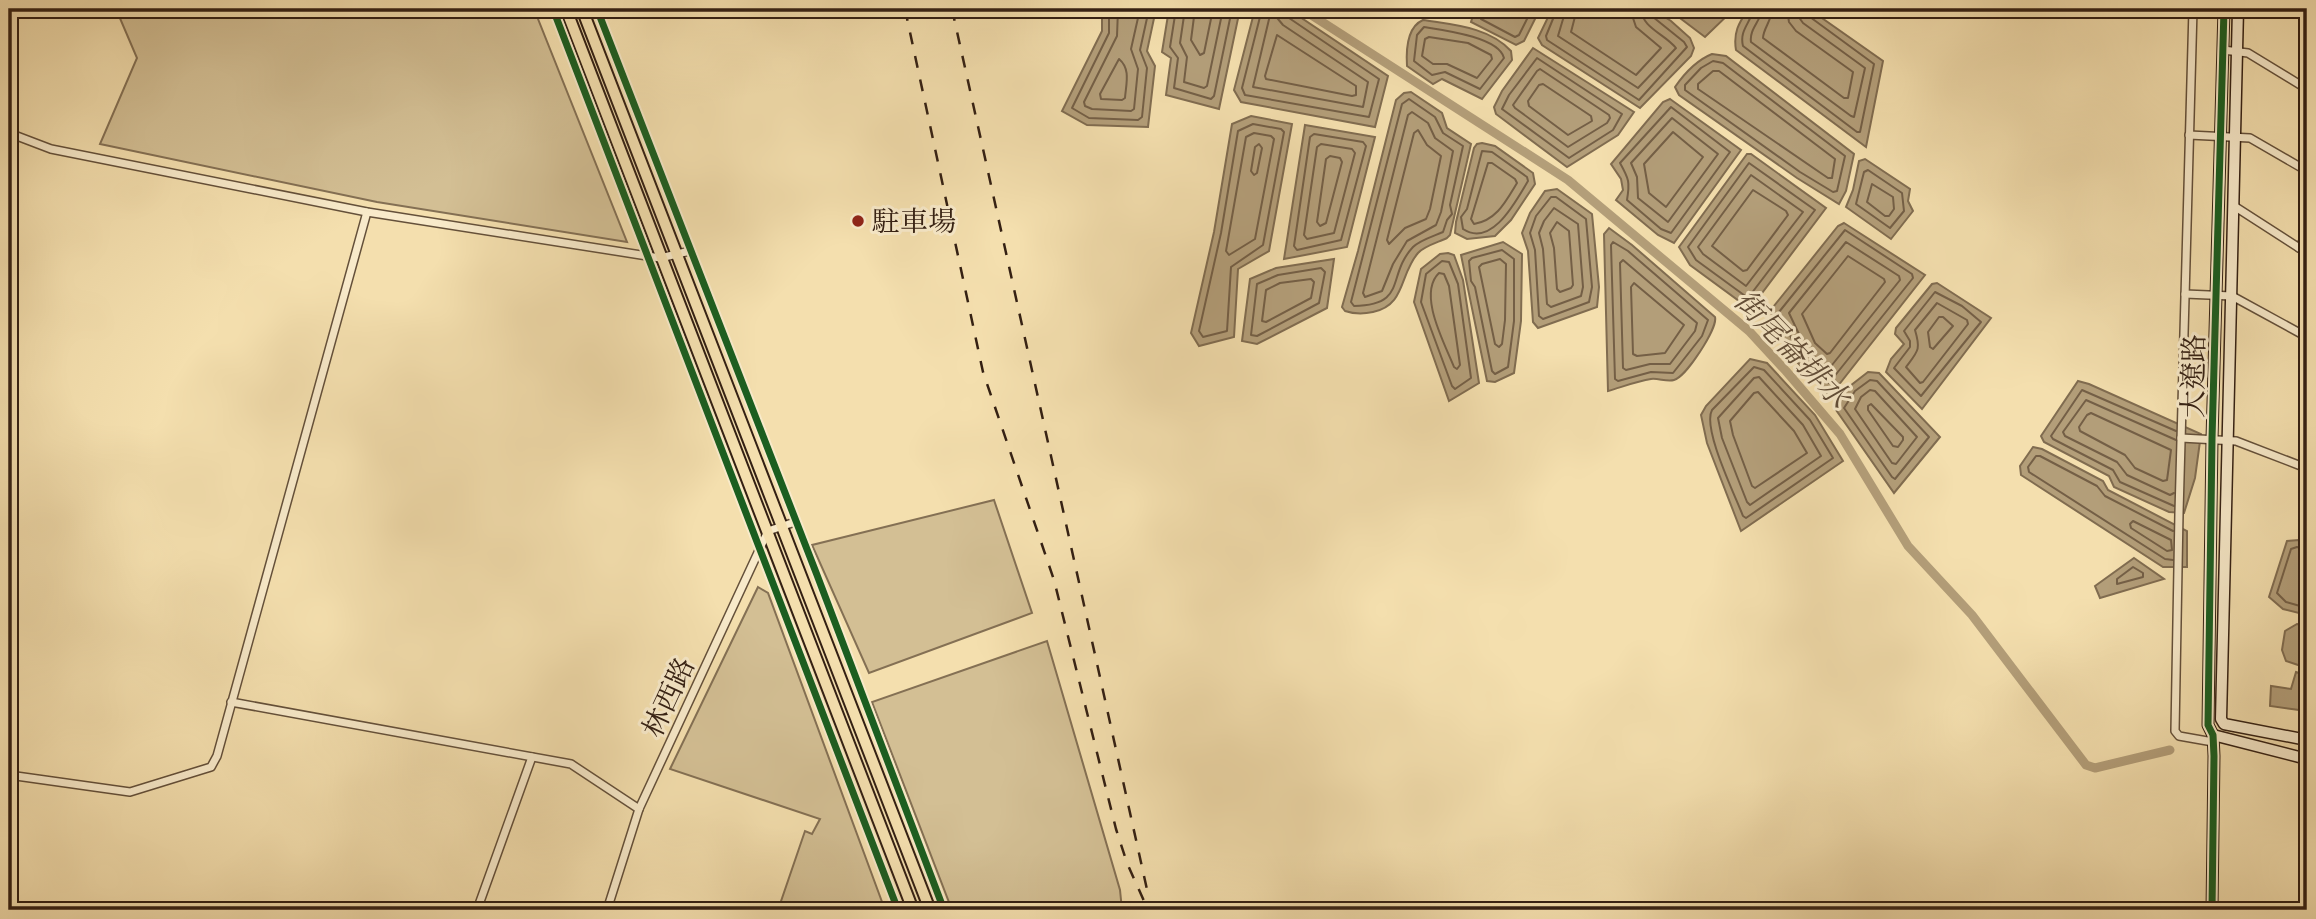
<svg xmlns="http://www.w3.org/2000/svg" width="2316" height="919" viewBox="0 0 2316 919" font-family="Alegreya,'Noto Serif TC',serif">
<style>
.green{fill:#d3bf94;stroke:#847054;stroke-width:2}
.water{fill:#b39e79;stroke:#806c50;stroke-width:2}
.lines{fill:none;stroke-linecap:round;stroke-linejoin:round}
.shore{stroke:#745f46;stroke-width:2}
.canal{stroke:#b39e79;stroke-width:9}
.street-casing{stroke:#64503a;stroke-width:10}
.secondary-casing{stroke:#342013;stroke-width:13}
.primary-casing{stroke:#342013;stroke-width:14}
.street{stroke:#f8eaca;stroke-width:7}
.secondary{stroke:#f8eaca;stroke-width:10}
.primary{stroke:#f4dfae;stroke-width:10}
.rail{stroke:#342013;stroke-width:2.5;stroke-dasharray:12 12;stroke-linecap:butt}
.cycleway-casing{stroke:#f8eaca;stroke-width:11}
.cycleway{stroke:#1b5e20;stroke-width:7}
.poi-dot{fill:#8f2418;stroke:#f8eaca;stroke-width:2.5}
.labels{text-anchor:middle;stroke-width:6;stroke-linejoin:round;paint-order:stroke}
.poi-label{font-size:28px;fill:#342013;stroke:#f8eaca;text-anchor:start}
.street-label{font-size:28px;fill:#342013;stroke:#f8eaca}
.water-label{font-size:30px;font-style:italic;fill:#604c37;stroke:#f8eaca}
</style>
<rect width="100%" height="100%" fill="#f4dfae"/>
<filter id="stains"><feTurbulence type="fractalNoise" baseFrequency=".00286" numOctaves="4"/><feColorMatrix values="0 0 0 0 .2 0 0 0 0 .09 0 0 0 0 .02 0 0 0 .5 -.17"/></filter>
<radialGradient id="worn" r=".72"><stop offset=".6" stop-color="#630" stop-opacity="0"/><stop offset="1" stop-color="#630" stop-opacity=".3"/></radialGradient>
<g class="green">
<polygon points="116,9 534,9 627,242 377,202 100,144 137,58"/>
<polygon points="994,500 1032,613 869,673 812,545"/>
<polygon points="758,587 768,593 885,910 778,910 805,831 812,834 820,819 670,769"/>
<polygon points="1047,641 1120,890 1122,910 952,910 872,702"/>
</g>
<g class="water">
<polygon points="1102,9 1156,9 1147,51 1155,66 1148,127 1087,125 1062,111 1102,31"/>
<polygon points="1169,9 1240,9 1219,109 1166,95 1171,58 1162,52"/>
<polygon points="1255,9 1288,9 1388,76 1375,127 1241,102 1234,90"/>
<polygon points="1475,9 1540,9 1524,41 1516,45 1471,22"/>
<polygon points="1552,9 1652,9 1671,21 1690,38 1694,48 1691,56 1640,108 1542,45 1538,38"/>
<polygon points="1668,9 1734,9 1705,37"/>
<path d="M 1748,9 L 1809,9 L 1883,61 L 1866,147 L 1736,50 C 1733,32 1739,23 1748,9 Z"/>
<path d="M 1423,20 C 1454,25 1489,27 1511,51 L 1512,60 L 1482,99 L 1442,79 L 1433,84 L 1407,66 C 1406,50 1407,27 1423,20 Z"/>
<polygon points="1533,48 1634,112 1618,135 1567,167 1496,114 1494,107 1502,91"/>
<path d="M 1712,54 L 1726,56 L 1854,154 L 1846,191 L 1839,204 L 1797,178 L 1679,95 L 1675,87 C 1684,74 1697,60 1712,54 Z"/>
<path d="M 1411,92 L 1442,113 L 1447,128 L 1471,144 L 1450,235 L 1447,238 C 1439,242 1424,246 1418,253 C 1399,275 1406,305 1373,312 C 1364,314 1354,314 1345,311 L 1342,307 L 1358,251 L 1396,100 L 1404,93 Z"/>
<polygon points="1670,99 1741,150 1674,243 1658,235 1616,200 1623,190 1621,179 1611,164 1663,102"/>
<polygon points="1251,116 1292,124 1269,251 1238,269 1234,337 1199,346 1191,333 1214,232 1232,124"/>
<polygon points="1305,125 1375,137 1347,247 1284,259"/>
<polygon points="1482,143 1495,146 1533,173 1535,184 1511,220 1495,236 1467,239 1455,233 1456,222 1474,148 1477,144"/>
<polygon points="1747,154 1751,154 1826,208 1750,309 1690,265 1679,247"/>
<polygon points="1865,159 1910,189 1908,201 1913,211 1891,239 1846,207 1853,190 1859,161"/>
<polygon points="1557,189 1592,214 1599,287 1597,307 1538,328 1533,322 1528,251 1522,233 1530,213 1545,191"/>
<polygon points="1844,223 1925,275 1830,396 1793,358 1770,311 1838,226"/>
<path d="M 1609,228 L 1632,245 L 1715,317 C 1718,328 1686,377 1674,380 C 1667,382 1658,378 1651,379 C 1637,381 1622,387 1608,391 L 1604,234 Z"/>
<polygon points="1503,242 1522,254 1521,321 1514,373 1495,382 1487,381 1461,255"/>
<polygon points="1448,253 1454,255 1463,280 1479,383 1449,401 1414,302 1421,269 1440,254"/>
<polygon points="1334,259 1327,308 1257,344 1242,341 1250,279 1276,268"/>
<polygon points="1937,283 1991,318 1922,409 1886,372 1891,359 1904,344 1895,334 1896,328 1932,284"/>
<polygon points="1750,359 1767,363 1815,415 1843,461 1741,531 1707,443 1701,415 1706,406"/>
<polygon points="1868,372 1879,373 1940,437 1894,493 1834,407 1850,386"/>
<polygon points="2078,381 2089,384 2201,434 2195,478 2184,513 2169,512 2114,487 2109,476 2044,442 2041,436"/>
<polygon points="2033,447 2042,449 2103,481 2108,490 2187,531 2187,567 2163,567 2021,475 2020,466"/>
<polygon points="2299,540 2307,543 2307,615 2283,609 2269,597 2287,541"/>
<polygon points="2134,558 2164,579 2100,598 2095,586"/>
<polygon points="2297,624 2307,626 2307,668 2286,661 2282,650 2285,631"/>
<polygon points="2296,672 2307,676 2307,711 2270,706 2271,686 2291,689"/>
</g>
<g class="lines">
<g class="shore">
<polyline points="1109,9 1109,33 1072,108 1089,118 1138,120 1142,117 1147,68 1140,50 1149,9"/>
<polyline points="1118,9 1117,36 1084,102 1085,106 1092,109 1131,111 1134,109 1138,69 1131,49 1140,9"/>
<polyline points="1176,9 1170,47 1178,58 1174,88 1211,99 1214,96 1232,9"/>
<polyline points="1185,9 1180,43 1187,57 1184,82 1204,88 1207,86 1223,9"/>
<polyline points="1195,9 1191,40 1200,55 1204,53 1213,9"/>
<polyline points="1262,9 1242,88 1245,95 1369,117 1379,79 1289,18 1285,9"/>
<polyline points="1481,9 1481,19 1515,37 1519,35 1532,9"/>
<polyline points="1557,9 1546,36 1547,40 1639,100 1687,47 1684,42 1653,17 1650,9"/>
<path d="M 1566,9 L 1558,36 L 1638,88 L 1676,48 C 1665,34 1642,28 1641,9"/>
<polyline points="1577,9 1571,32 1636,75 1661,48 1636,27 1630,9"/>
<path d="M 1753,9 C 1751,23 1739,30 1743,46 L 1857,132 L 1860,132 L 1874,64 L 1810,17 L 1806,9"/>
<path d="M 1762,9 C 1761,21 1749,29 1751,42 L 1851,116 L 1854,117 L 1865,68 L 1803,23 L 1798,16 L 1798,9"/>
<path d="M 1772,9 C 1772,20 1763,29 1763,38 L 1844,98 L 1848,98 L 1853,72 L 1796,31 L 1789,22 L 1787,9"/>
<polygon points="1273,13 1283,25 1368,82 1363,107 1253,87 1270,15"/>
<path d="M 1424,27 C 1443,30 1499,37 1504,58 L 1480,89 L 1445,72 L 1432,75 L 1414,61 L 1417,35 Z"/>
<polygon points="1277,35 1356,86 1356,95 1352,96 1266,79 1265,76"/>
<polygon points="1429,37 1468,43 1491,55 1492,59 1477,78 1447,64 1433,64 1422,56 1425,39"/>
<polygon points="1537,58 1622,114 1613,130 1569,158 1502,109 1509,95"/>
<path d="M 1119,59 C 1131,69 1126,84 1125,98 L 1122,100 L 1101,99 L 1100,94 Z"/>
<polygon points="1713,61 1723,63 1845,156 1837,191 1833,192 1800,172 1685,90 1685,85 1701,68"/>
<polygon points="1540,69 1609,115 1610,118 1607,123 1568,147 1515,108 1513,105 1537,71"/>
<polygon points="1713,71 1719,71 1835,159 1832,178 1828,178 1698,89 1698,84"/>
<polygon points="1543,84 1591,116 1592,121 1568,135 1529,106 1528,101 1539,85"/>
<path d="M 1409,99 L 1435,117 L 1443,133 L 1463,146 L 1450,205 L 1452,214 L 1447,220 L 1443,232 C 1434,236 1420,240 1413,247 C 1386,276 1408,305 1354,306 L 1351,302 L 1402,104 Z"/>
<path d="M 1671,107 L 1730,152 L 1671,233 L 1661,229 L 1627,200 C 1630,182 1629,179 1620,163 Z"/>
<polygon points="1412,112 1428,123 1435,138 1453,151 1441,212 1436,225 1407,241 1393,264 1382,291 1365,297 1363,293 1408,115"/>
<polygon points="1672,118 1718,154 1668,222 1638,198 1637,177 1631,163"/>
<polygon points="1253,124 1281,129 1284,132 1263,245 1231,267 1227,331 1203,337 1199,331 1221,233 1238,131"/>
<polygon points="1418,130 1427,145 1441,156 1430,209 1426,219 1405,228 1389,244 1387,240 1414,133"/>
<polygon points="1673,132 1703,157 1666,207 1649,193 1644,164"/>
<polygon points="1254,133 1271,136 1274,139 1255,239 1229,255 1226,251 1246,137"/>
<polygon points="1314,134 1363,142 1366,146 1341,240 1297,250 1294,246 1310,137"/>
<polygon points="1259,144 1262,148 1257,173 1254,175 1251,171 1255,147"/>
<polygon points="1321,144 1352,149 1355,153 1334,233 1307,239 1304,235 1317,147"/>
<path d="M 1482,151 L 1492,152 L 1527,177 L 1528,181 C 1516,201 1492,248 1463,229 L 1461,217 L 1467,209 Z"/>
<polygon points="1330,156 1340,158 1342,162 1326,223 1320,226 1317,222 1326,159"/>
<path d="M 1488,163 L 1492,163 L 1515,179 L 1517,183 C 1506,201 1497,220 1474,224 L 1471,219 Z"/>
<polygon points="1749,163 1815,210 1748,298 1696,260 1688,247"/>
<polygon points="1868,170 1902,193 1904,211 1890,228 1856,204 1864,172"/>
<polygon points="1751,175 1803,212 1746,286 1703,254 1698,247"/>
<polygon points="1872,184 1893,197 1894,209 1889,216 1885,216 1867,202"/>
<polygon points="1753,190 1786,211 1788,215 1747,270 1743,271 1712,246"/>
<polygon points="1551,197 1556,197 1586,219 1592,287 1589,302 1543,319 1539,316 1535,250 1530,233 1536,216"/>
<polygon points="1554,208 1578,224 1583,287 1581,296 1551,307 1547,304 1543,249 1539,233 1544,221"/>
<polygon points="1557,222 1569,231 1573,285 1571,288 1560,292 1557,289 1554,248 1550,233"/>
<polygon points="1845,230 1912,274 1913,278 1829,383 1799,354 1779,312"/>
<polygon points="1613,242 1628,251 1708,320 1702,336 1673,373 1651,372 1618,381 1615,379 1611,245"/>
<polygon points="1846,242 1899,276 1900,280 1828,370 1806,349 1789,313"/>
<polygon points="1502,250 1514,259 1514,321 1508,367 1495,374 1492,371 1475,287 1471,281 1469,261 1472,258"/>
<polygon points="1848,256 1884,279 1885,282 1830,353 1827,354 1815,343 1802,314"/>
<polygon points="1500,259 1506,264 1505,320 1502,344 1499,347 1495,344 1479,267 1482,264"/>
<polygon points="1623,260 1697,323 1695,331 1670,364 1650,364 1626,370 1623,368 1620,263"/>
<polygon points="1442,261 1449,262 1458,284 1471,378 1455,389 1452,386 1421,302 1426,274"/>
<polygon points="1321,268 1325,272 1319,303 1257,336 1251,335 1257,284 1278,275"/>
<path d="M 1439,273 L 1444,274 L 1449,286 L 1460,365 L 1457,369 L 1454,367 C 1445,344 1417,294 1439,273 Z"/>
<polygon points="1311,279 1314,282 1311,298 1266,322 1262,321 1266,290 1280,283"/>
<polygon points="1634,283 1684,325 1665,353 1637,356 1633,354 1631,287"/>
<polygon points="1935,292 1962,306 1981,322 1921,396 1894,368 1910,347 1910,341 1904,331"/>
<path d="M 1937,303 L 1967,320 L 1968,324 L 1923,382 L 1920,383 L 1906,367 C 1918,351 1921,350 1915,330 Z"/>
<polygon points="1939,317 1943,317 1953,326 1933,349 1930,347 1928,332"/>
<path d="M 1754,367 L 1764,370 L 1810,420 L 1833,458 L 1746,518 L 1743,516 C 1735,495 1702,428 1712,410 Z"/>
<polygon points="1759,377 1803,425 1821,456 1750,505 1747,502 1722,438 1718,418 1754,378"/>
<polygon points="1870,380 1877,381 1929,437 1895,479 1892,477 1844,408 1855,391"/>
<polygon points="1870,390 1875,391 1917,437 1896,464 1892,463 1855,409 1861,397"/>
<polygon points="1758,392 1794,431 1807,453 1755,488 1752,486 1733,435 1730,421 1754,393"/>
<polygon points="1871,404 1903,437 1903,440 1898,447 1893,446 1868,410 1868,406"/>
<polygon points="2091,413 2171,450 2167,480 2163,481 2135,468 2125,455 2080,431 2079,427 2087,415"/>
<polyline points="2174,493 2170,495 2127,475 2117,462 2065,436 2063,432 2086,400 2176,440"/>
<polyline points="2174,506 2120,482 2113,470 2053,439 2051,436 2082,390 2176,431"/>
<polygon points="2133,521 2171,540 2172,550 2167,551 2131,528 2130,524"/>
<polyline points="2307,549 2297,547 2291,549 2277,593 2286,602 2307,608"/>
<polyline points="2173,560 2165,559 2029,472 2028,467 2036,456 2040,456 2097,486 2105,496 2173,531"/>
<polygon points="2133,567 2143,573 2143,577 2117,584 2117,579"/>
</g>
<polyline class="canal" points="1302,9 1568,180 1749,331 1786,371 1840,434 1908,546 1972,615 2086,765 2095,768 2170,750"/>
<defs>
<g id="street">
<polyline points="2193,9 2179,513 2175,731 2179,736 2213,742"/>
<polyline points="2223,50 2248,53 2307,89"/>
<polyline points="9,133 51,149 367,212 660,258 690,251"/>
<polyline points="2189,135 2250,138 2307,171"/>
<polyline points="2234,206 2307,253"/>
<polyline points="2299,248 2307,234"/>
<polyline points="2185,294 2232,296 2307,337"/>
<polyline points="2181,438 2236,441 2301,466"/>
<polyline points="231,702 571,764 639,809"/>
<polyline points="9,775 130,792 211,767 217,756 367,212"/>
<polyline points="477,910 532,757"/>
<polyline points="607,910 639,809 768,531 795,522"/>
</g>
<g id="secondary">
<polyline points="2238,9 2221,719 2224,724 2307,740"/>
<polyline points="2213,735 2307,759"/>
<polyline points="2212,910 2214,756 2213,735 2208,725 2212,439 2224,9"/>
</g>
<g id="primary">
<polyline points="566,9 913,910"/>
<polyline points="582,9 930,910"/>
</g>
</defs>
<use href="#street" class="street-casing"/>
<use href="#secondary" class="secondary-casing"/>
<use href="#primary" class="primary-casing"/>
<use href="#street" class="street"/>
<use href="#secondary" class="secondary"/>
<use href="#primary" class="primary"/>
<g class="rail">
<polyline points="905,9 983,372 1054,580 1116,829 1127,863 1148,910"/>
<polyline points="952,9 1148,894"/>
</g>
<defs>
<g id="cycleway">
<polyline points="553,9 898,910"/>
<polyline points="597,9 817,575 944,910"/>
<polyline points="2212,910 2214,756 2213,735 2208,725 2212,439 2224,9"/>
</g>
</defs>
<use href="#cycleway" class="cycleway-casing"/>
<use href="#cycleway" class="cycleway"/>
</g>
<circle class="poi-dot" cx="858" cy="221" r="7"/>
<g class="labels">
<g class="poi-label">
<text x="872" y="231">駐車場</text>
</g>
<g class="street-label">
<text transform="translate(2193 376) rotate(-89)" y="10">大遼路</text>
<text transform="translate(668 697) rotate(-65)" y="10">林西路</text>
</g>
<g class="water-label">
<text transform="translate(1792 349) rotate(46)" y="10">街尾崙排水</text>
</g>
</g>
<rect width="2316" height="919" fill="none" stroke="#f4dfae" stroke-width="35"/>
<rect x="10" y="10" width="2295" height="898" fill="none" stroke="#342013" stroke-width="3.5"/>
<rect x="18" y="18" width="2281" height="884" fill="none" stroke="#342013" stroke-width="2"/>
<rect width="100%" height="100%" filter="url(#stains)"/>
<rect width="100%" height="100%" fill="url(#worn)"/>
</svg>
